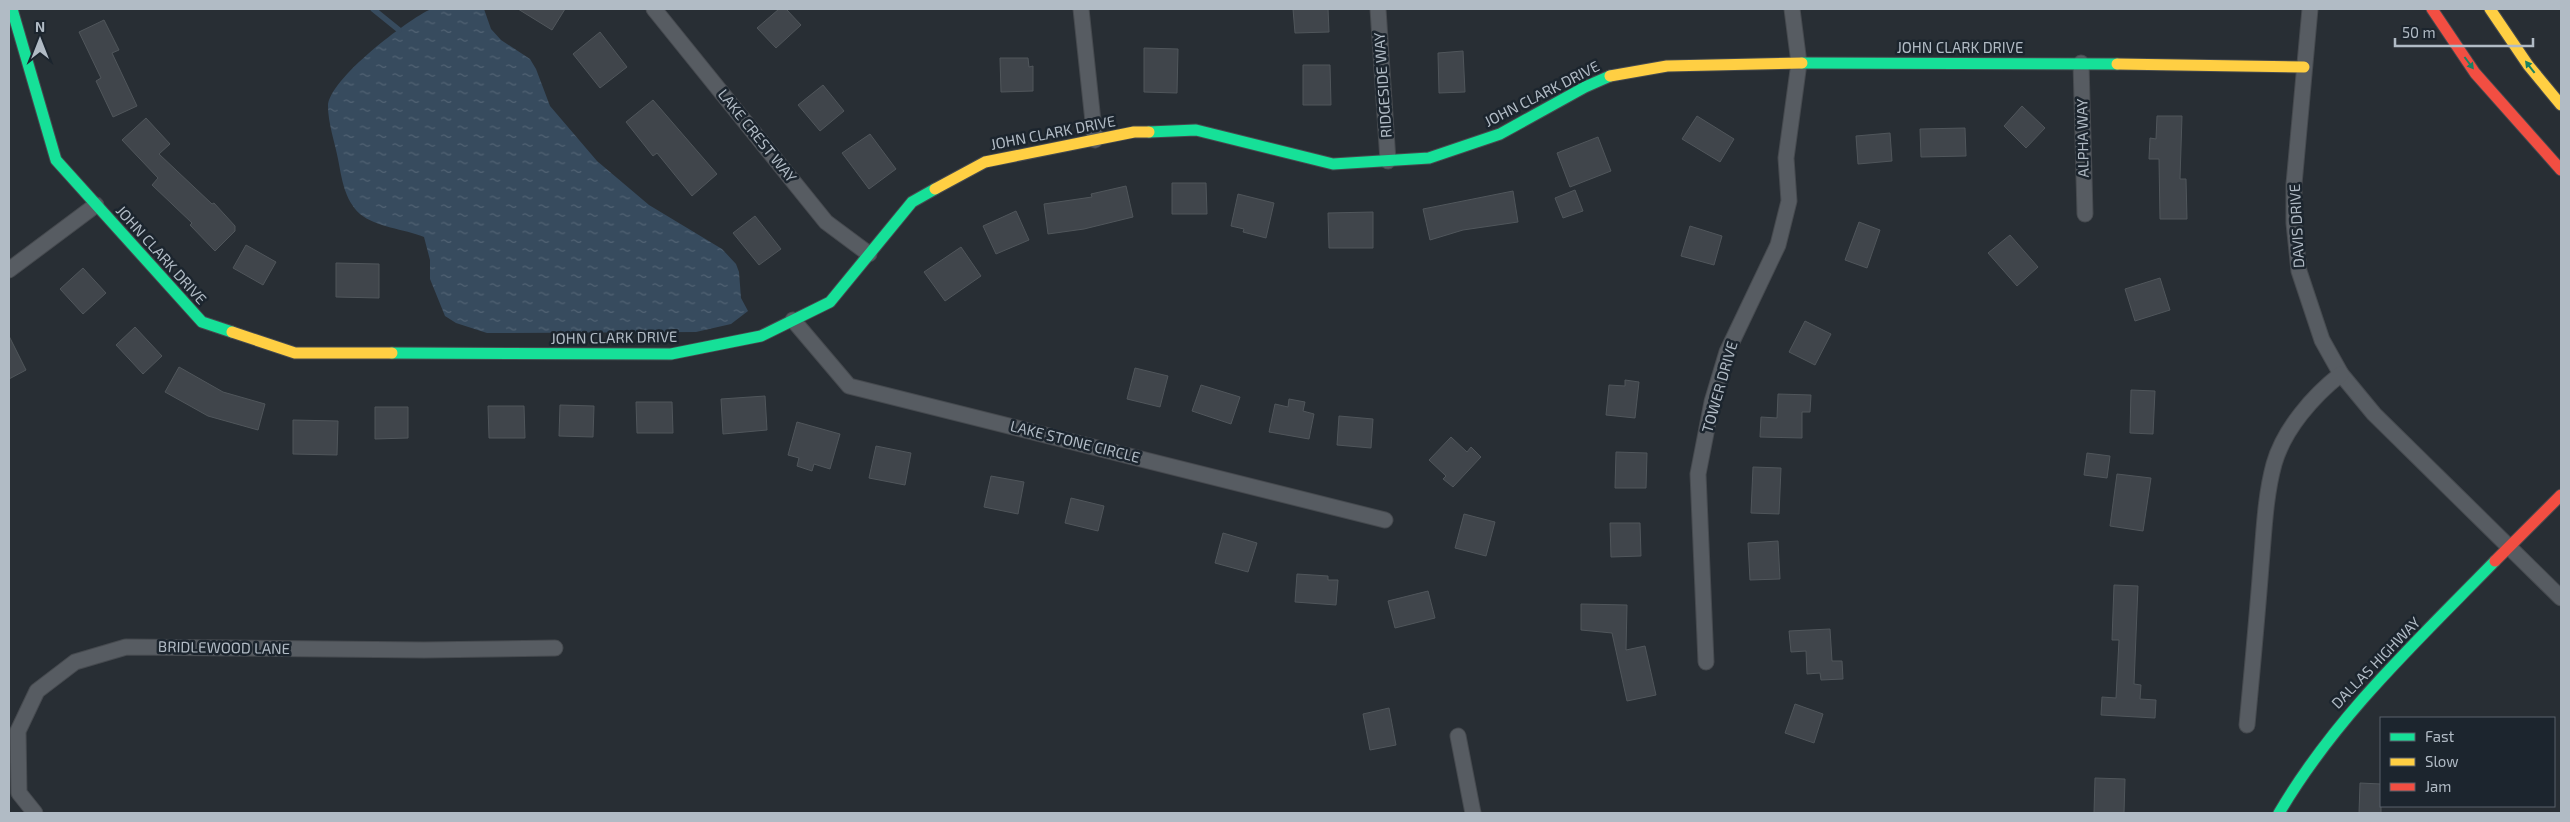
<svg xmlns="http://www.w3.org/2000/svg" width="2570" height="822" viewBox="0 0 2570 822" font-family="'Exo 2',sans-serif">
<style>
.water{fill:url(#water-ripples)}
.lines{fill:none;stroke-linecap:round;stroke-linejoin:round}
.stream{stroke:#374b5e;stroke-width:5.5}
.building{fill:#40454b;stroke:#50565b}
.street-casing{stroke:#464a4f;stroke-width:17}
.fast-casing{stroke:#464a4f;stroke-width:13}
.slow-casing{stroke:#464a4f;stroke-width:13}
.jam-casing{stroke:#464a4f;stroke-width:13}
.street{stroke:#575c62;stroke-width:15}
.fast{stroke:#16e098;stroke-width:11}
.slow{stroke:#ffcf43;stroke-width:11}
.jam{stroke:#f24e42;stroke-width:11}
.oneway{fill:#198263}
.labels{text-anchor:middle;stroke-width:5;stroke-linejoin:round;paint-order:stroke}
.street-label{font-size:15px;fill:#b1bbc5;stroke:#1c252e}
</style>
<defs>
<pattern id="water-ripples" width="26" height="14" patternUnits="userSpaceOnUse" patternTransform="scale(1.25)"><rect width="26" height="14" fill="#374b5e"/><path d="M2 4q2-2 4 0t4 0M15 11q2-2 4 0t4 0" fill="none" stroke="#526374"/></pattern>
</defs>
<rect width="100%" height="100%" fill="#282e34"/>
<path class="water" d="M 431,9 L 484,9 L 491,29 L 501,40 L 530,59 L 536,69 L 550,106 L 597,161 L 649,205 L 722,249 L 736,264 L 739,272 L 741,298 L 748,311 L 731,324 L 696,332 L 487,333 L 456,323 L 445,316 L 430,279 L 430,260 L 424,237 C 404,229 376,227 360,214 C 344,199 342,179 338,159 C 335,143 328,123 328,106 C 329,79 407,20 431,9 Z"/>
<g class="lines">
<polyline class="stream" points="373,9 399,30"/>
</g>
<g class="building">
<polygon points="518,9 565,9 552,30"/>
<polygon points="779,9 786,9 801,25 776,48 757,28"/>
<polygon points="1293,9 1328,9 1329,32 1295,33"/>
<polygon points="104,20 119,50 112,53 137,106 113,117 96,81 101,78 79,32"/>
<polygon points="600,32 627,67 600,88 573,54"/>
<polygon points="1144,48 1178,49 1177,93 1144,92"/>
<polygon points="1463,51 1465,92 1439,93 1438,53"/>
<polygon points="1000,58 1028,58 1029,67 1033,66 1033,91 1001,92"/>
<polygon points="1303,65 1330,65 1331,105 1303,105"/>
<polygon points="823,85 844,111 820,131 798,105"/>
<polygon points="653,100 717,174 692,196 657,153 653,156 626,122"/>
<polygon points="2022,106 2045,128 2026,148 2004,126"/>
<polygon points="1697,116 1734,139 1720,162 1682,139"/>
<polygon points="2157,116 2182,116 2180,179 2186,179 2187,219 2160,219 2159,159 2149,159 2150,138 2156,139"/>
<polygon points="146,118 170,144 159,154 212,204 214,203 235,226 235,231 215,251 190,225 192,223 152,185 158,178 122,140"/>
<polygon points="1965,128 1966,156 1921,157 1920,129"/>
<polygon points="1890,133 1892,161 1858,164 1856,136"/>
<polygon points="870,134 896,169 869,189 842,153"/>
<polygon points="1598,137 1611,171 1570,187 1557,153"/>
<polygon points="1172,183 1206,183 1207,214 1172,214"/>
<polygon points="1126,186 1133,217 1084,229 1048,234 1044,204 1092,197 1091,194"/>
<polygon points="1575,190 1583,211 1563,218 1555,198"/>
<polygon points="1513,191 1518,222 1463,230 1430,240 1423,209"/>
<polygon points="1238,194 1274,203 1266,238 1243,232 1244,229 1231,226"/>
<polygon points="1016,211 1029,240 996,254 983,226"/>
<polygon points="1373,212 1373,248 1329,248 1328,213"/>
<polygon points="755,216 781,249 759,265 733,233"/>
<polygon points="1859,222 1880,230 1867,268 1845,260"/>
<polygon points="1690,226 1722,236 1714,265 1681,256"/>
<polygon points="2010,235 2038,267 2017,286 1988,253"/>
<polygon points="246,245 276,262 263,285 233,268"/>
<polygon points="961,247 981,276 945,301 924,272"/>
<polygon points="336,263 379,264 379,298 336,297"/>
<polygon points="83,268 106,293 83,314 60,289"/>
<polygon points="2160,278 2170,310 2135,321 2125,289"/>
<polygon points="1805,321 1831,334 1815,365 1789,352"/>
<polygon points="135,327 162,356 143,374 116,345"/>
<polygon points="9,336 26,370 9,379"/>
<polygon points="179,367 223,392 265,404 258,430 208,416 165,392"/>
<polygon points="1135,368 1168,376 1160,407 1127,399"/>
<polygon points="1625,380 1639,382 1635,418 1606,415 1609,385 1625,386"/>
<polygon points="1201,385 1240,397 1231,424 1192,411"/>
<polygon points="2131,390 2155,391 2153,434 2130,433"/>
<polygon points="1778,394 1811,395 1810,412 1802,412 1802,438 1760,437 1761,417 1777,418"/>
<polygon points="765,396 767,430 723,434 721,399"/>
<polygon points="1289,399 1305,402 1303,411 1314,414 1309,439 1269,432 1275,404 1288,407"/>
<polygon points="636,402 672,402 673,433 637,433"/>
<polygon points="560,405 594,406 593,437 559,436"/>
<polygon points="488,406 524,406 525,438 489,438"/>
<polygon points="375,407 408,407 408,438 375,439"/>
<polygon points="1339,416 1373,419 1371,448 1337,445"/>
<polygon points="293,420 338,421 337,455 293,454"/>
<polygon points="797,422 840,434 830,469 814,464 812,471 797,466 799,458 788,455"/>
<polygon points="1451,437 1467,452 1471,447 1481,457 1453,487 1443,479 1446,476 1429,460"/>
<polygon points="876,446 911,453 905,485 869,478"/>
<polygon points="1616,452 1647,453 1646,488 1615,488"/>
<polygon points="2087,453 2110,456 2107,478 2084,475"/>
<polygon points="1753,467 1781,468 1779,514 1751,513"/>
<polygon points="2117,474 2151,478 2143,531 2110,526"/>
<polygon points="991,476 1024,482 1018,514 984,507"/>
<polygon points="1071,498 1104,506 1098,531 1065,523"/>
<polygon points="1464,514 1495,522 1486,556 1455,548"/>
<polygon points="1610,523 1640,523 1641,556 1611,557"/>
<polygon points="1223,533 1257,543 1248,572 1215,563"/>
<polygon points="1778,541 1780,579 1750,580 1748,543"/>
<polygon points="1297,574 1328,576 1328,580 1338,580 1336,605 1295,602"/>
<polygon points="2114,585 2138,586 2134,684 2141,685 2140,699 2156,700 2155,718 2101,715 2102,697 2116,698 2119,640 2112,640"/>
<polygon points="1428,591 1435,618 1395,628 1388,601"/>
<polygon points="1581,604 1627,605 1626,650 1645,646 1656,695 1627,701 1612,633 1581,630"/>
<polygon points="1830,629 1832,661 1842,661 1843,679 1821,680 1820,673 1807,674 1806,651 1791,652 1789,631"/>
<polygon points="1795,704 1823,714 1814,743 1785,733"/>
<polygon points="1389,708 1396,745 1370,750 1363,714"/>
<polygon points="2095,778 2125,779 2124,813 2094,813"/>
<polygon points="2360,783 2381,784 2381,813 2359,813"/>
</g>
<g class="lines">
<defs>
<g id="street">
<polyline points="654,9 826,222 869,254"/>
<polyline points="1081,9 1095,140"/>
<polyline points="1378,9 1388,161"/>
<polyline points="2310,9 2294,184 2294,223 2299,271 2322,340 2341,374 2374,414 2561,598"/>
<polyline points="2081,63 2085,214"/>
<polyline points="9,270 96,205"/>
<polyline points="793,320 849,386 1385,520"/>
<polyline points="1706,662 1698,474 1712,402 1727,352 1778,245 1789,201 1786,158 1799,63 1792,9"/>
<path d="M 2247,725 C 2252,672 2257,619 2261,566 C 2264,533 2265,497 2274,464 C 2284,429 2313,396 2341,374"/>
<polyline points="1458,736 1473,813"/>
<polyline points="35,813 19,793 18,731 37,691 75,662 126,647 424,650 555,648"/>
</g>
<g id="fast">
<polyline points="12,9 56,160 202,322 232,332"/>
<polyline points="1802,63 2117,64"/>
<polyline points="1149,132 1196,130 1333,164 1429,158 1500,134 1585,87 1610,76"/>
<polyline points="392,353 671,354 761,336 830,302 912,202 935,189"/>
<path d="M 2279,813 C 2336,716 2417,641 2495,561"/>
</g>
<g id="slow">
<polyline points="2490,9 2528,65 2561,105"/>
<polyline points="2117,64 2304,67"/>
<polyline points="1610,76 1667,66 1802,63"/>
<polyline points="935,189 985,162 1134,132 1149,132"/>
<polyline points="232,332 295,353 392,353"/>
</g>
<g id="jam">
<polyline points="2432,9 2475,73 2561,170"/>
<polyline points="2495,561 2561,495"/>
</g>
</defs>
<use href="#street" class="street-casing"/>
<use href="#fast" class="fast-casing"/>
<use href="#slow" class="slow-casing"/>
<use href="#jam" class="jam-casing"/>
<use href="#street" class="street"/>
<use href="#fast" class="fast"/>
<use href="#slow" class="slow"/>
<use href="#jam" class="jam"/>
</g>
<defs><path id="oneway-solid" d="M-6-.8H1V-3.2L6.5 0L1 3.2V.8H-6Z" transform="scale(1.25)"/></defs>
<g class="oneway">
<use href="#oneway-solid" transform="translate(2469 63) rotate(53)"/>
<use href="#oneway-solid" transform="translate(2530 67) rotate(-128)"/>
</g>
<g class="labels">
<g class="street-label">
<text x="1960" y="53">JOHN CLARK DRIVE</text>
<text transform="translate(1383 85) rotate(-94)" y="5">RIDGESIDE WAY</text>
<text transform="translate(1542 94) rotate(-27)" y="5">JOHN CLARK DRIVE</text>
<text transform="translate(1053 133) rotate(-11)" y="5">JOHN CLARK DRIVE</text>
<text transform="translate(757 136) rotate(51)" y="5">LAKE CREST WAY</text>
<text transform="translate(2083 138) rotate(-91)" y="5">ALPHA WAY</text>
<text transform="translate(2297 226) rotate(-93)" y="5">DAVIS DRIVE</text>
<text transform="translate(161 255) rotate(48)" y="5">JOHN CLARK DRIVE</text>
<text transform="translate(614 338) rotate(-1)" y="5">JOHN CLARK DRIVE</text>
<text transform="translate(1720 387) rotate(-74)" y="5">TOWER DRIVE</text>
<text transform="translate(1075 442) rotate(14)" y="5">LAKE STONE CIRCLE</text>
<text transform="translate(224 648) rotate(1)" y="5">BRIDLEWOOD LANE</text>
<text transform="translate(2376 663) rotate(-46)" y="5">DALLAS HIGHWAY</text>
</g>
</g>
<rect width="2570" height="822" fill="none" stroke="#b1bbc5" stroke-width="20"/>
<rect x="2380" y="717" width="175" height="90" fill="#1c252e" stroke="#58616a"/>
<rect x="2390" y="733" width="25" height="8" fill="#16e098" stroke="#58616a"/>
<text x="2425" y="742" font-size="15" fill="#b1bbc5">Fast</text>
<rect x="2390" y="758" width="25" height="8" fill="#ffcf43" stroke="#58616a"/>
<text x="2425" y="767" font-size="15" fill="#b1bbc5">Slow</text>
<rect x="2390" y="783" width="25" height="8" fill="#f24e42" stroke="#58616a"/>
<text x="2425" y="792" font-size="15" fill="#b1bbc5">Jam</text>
<g transform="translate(40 40)" stroke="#1c252e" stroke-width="4" paint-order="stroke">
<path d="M0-4L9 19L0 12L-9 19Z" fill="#b1bbc5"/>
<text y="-8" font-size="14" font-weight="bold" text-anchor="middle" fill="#b1bbc5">N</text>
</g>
<path d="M2395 38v8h138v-8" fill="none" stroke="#b1bbc5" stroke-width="2.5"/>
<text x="2402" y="38" font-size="15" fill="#b1bbc5" stroke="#1c252e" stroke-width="4" paint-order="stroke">50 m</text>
</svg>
